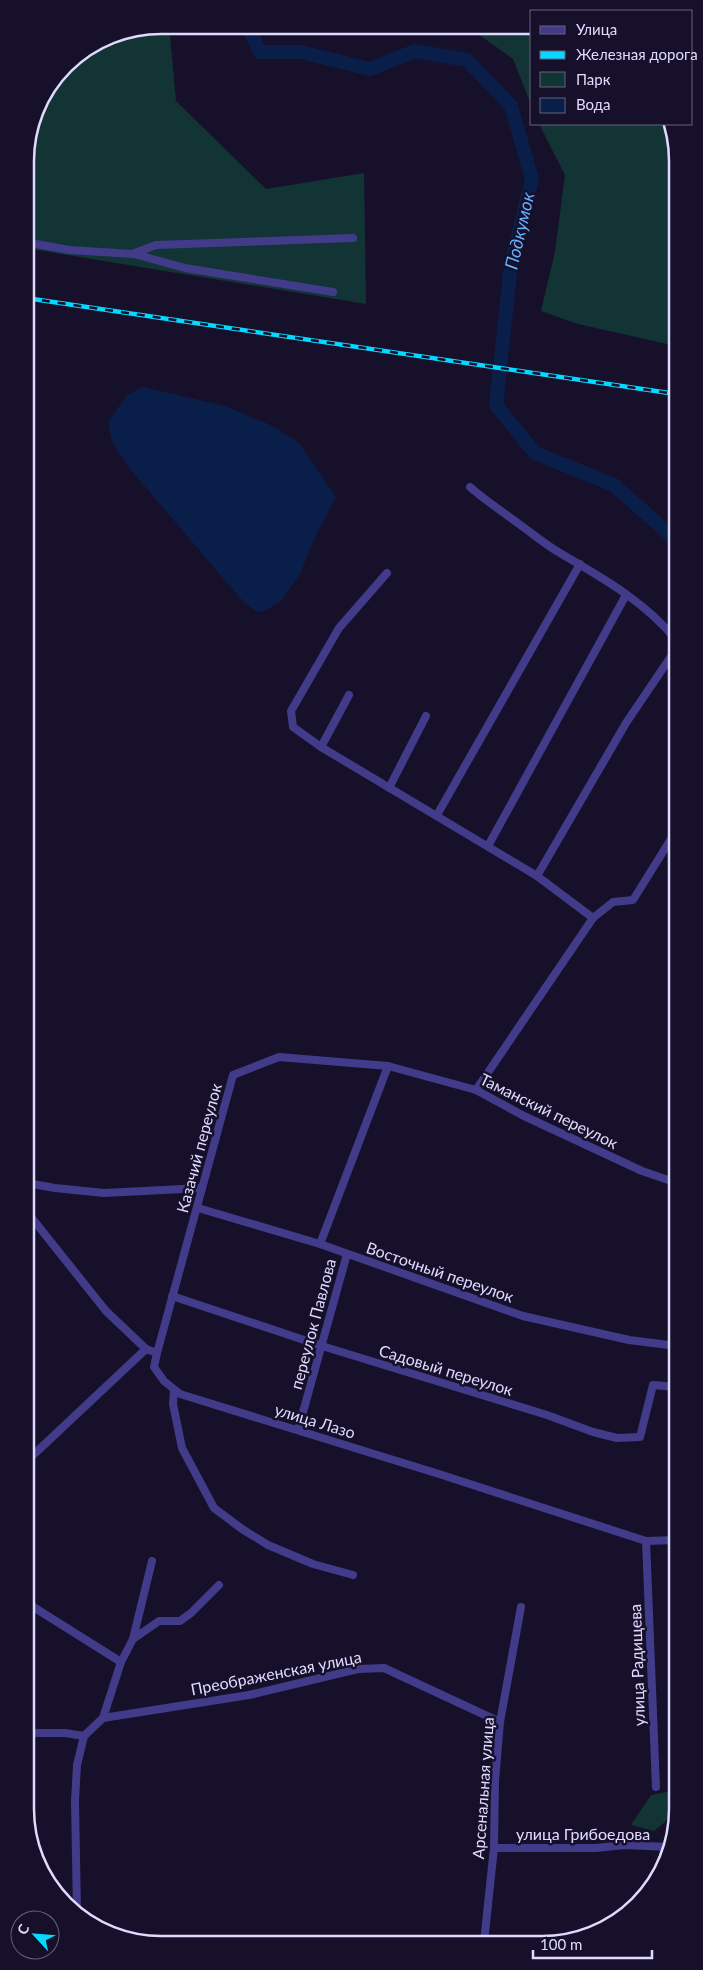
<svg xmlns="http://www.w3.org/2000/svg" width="703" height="1970" viewBox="0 0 703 1970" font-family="Lato,sans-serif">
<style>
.green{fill:#133435}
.water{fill:#0a1e4a}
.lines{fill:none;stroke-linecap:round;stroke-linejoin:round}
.river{stroke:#0a1e4a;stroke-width:14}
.street{stroke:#423b8a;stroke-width:8}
.rail-casing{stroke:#06d9ff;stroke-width:4.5}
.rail{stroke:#16102a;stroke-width:2.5;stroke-dasharray:8;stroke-linecap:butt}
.labels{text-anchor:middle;stroke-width:5;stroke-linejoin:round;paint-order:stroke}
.street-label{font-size:16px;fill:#e0daff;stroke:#16102a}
.water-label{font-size:18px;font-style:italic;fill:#68b1ff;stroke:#16102a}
.rim{fill:none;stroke:#e0daff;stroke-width:2.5}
</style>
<rect width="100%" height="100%" fill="#16102a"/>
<g class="green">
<polygon points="161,25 169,25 176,101 266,189 364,173 366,304 25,248 25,152 39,101 71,59 109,35"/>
<polygon points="468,27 532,27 532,107 513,59"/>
<polygon points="539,124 670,124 675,134 676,346 578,324 541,311 555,252 565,175"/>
<polygon points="678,1790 678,1811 654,1831 631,1825 651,1795"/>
</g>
<polygon class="water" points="143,387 225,406 273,426 299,443 336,497 314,539 300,574 281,601 263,612 255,611 240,598 130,469 112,442 108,422 127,395"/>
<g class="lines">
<polyline class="river" points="248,26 260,52 301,52 370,69 415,51 467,60 511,106 532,179 511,264 496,405 535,453 614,485 676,540"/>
<g class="street">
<polyline points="25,242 69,250 134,254 185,268 333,292"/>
<polyline points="132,254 156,245 353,238"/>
<path d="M 470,487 C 486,501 503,512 519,524 C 533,534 546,545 560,553 C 601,577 646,602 676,640"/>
<polyline points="387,573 339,628 291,711 293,727 321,747 537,876 593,918 476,1090"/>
<polyline points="321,747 349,695"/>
<polyline points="389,788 426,716"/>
<polyline points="437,815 580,564"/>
<polyline points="488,846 626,595"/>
<polyline points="537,876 626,723 676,649"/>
<polyline points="593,918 613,902 633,900 676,831"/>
<polyline points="27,1183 55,1188 104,1193 202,1188"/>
<polyline points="198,1208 320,1244 523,1316 629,1340 677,1346"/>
<polyline points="27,1212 106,1311 146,1349 157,1353 154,1367 164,1381 180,1394 439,1474 646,1541 677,1540"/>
<polyline points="320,1244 388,1066 476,1090 524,1116 642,1171 677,1183"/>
<polyline points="172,1296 322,1346 547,1415 593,1432 617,1438 640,1437 653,1385 677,1387"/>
<polyline points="157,1353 233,1075 279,1057 388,1066"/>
<polyline points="174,1390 173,1404 182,1448 214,1508 242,1529 268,1545 313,1564 353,1575"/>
<polyline points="298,1430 347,1254"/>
<polyline points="30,1458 146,1349"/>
<polyline points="646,1541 656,1787"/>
<polyline points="27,1603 121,1662"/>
<polyline points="133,1639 159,1621 180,1621 191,1613 219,1585"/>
<polyline points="103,1718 121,1662 133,1639 152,1561"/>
<polyline points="28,1733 65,1733 84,1736"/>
<polyline points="84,1736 103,1718 249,1695 358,1669 384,1668 500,1722"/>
<polyline points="494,1848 596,1848 624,1845 671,1847"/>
<polyline points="662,1870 664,1848"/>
<polyline points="77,1912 75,1801 77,1765 84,1736"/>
<polyline points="484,1942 494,1848 495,1781 500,1722 521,1607"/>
</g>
<defs>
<polyline id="rail" points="26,298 676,394"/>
</defs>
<use href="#rail" class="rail-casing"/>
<use href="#rail" class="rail"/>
</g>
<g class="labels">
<g class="street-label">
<text transform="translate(549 1111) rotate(26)" y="6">Таманский переулок</text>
<text transform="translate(199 1148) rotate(-75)" y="6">Казачий переулок</text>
<text transform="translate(440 1272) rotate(19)" y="6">Восточный переулок</text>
<text transform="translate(313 1324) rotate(-75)" y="6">переулок Павлова</text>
<text transform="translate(446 1370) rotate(17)" y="6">Садовый переулок</text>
<text transform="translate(315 1421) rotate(17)" y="6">улица Лазо</text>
<text transform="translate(637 1665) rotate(-92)" y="6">улица Радищева</text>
<text transform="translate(276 1673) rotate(-11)" y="6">Преображенская улица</text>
<text transform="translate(483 1788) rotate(-86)" y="6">Арсенальная улица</text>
<text x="583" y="1840">улица Грибоедова</text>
</g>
<g class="water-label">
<text transform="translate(520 231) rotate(-77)" y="6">Подкумок</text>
</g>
</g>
<path d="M0 0H703V1970H0ZM161 34H542A127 127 0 0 1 669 161V1809A127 127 0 0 1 542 1936H161A127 127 0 0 1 34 1809V161A127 127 0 0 1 161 34Z" fill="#16102a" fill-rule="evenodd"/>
<path class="rim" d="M161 34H542A127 127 0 0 1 669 161V1809A127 127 0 0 1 542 1936H161A127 127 0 0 1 34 1809V161A127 127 0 0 1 161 34Z"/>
<rect x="530" y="10" width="162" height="115" fill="#16102a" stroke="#67617f"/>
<rect x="540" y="26" width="25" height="8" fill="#423b8a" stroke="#67617f"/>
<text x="576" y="35" font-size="15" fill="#e0daff">Улица</text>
<rect x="540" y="51" width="25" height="8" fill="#06d9ff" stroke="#67617f"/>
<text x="576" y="60" font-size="15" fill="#e0daff">Железная дорога</text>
<rect x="540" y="72" width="25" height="15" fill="#133435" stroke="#67617f"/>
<text x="576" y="85" font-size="15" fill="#e0daff">Парк</text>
<rect x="540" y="98" width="25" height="15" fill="#0a1e4a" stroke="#67617f"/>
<text x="576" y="110" font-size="15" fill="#e0daff">Вода</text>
<g transform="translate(35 1935) rotate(296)"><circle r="24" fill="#16102a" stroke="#67617f"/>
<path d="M0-4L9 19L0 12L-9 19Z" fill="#06d9ff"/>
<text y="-8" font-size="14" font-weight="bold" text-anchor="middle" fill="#e0daff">С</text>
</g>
<path d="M533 1950v8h119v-8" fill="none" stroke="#e0daff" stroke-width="2.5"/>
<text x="540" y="1950" font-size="15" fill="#e0daff" stroke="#16102a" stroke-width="4" paint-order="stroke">100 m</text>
</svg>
